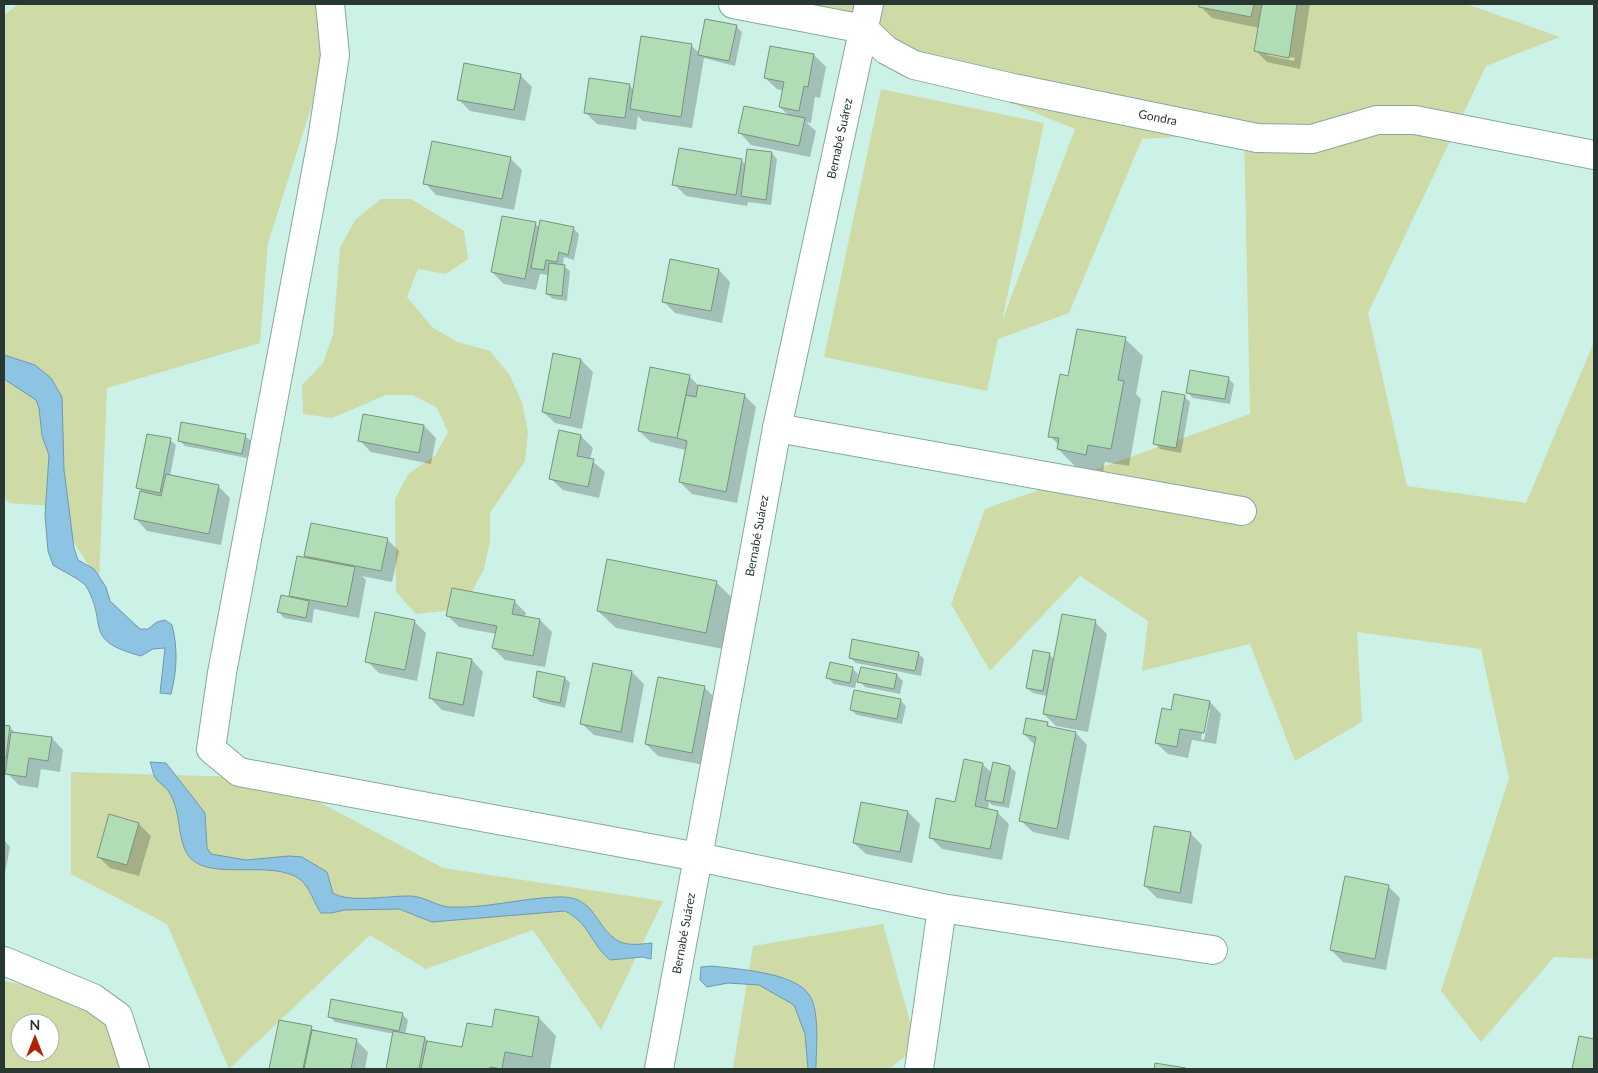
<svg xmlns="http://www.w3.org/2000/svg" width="1598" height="1073" viewBox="0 0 1598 1073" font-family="Lato,sans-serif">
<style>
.green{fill:#cedba7;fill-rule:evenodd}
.water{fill:#8dc3e3;stroke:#6f99ae}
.shadow{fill:#0003;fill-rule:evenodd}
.building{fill:#b0ddb5;stroke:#7b927e}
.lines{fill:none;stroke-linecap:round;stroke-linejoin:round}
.minor-casing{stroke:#86a89f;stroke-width:30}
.minor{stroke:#fff;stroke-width:28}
.labels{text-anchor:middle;stroke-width:5;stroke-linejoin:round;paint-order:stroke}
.street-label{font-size:12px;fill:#293733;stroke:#fff}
</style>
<rect width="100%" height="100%" fill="#ccf1e7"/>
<g class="green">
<polygon points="19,4 344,4 268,243 260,343 107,388 99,582 51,506 9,503 4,498 4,15"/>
<polygon points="767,4 1466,4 1560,37 1486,66 1368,313 1407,486 1526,503 1594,342 1594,959 1554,957 1481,1042 1441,991 1509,778 1481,649 1357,632 1362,722 1295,761 1250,644 1142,671 1148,621 1080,576 990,671 951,604 985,509 1250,414 1244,133 1142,139 1069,313 998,339 987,391 824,357 881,89 1044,123 1002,321 1075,129"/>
<polygon points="381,199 411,199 464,231 468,259 446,274 418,269 407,297 433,328 458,342 490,351 509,374 522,402 528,432 525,461 490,513 490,541 484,569 468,599 444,611 416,614 396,592 395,499 409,473 435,456 448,432 437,408 413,395 386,395 332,418 303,414 302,385 323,363 333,335 340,248 355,220"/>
<polygon points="71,772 274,778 443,868 663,901 601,1030 533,930 426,969 370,935 229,1069 167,924 71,874"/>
<polygon points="883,924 917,1047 889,1069 733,1069 753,946"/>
<path d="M 4,981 L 122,1005 L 134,1069 L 4,1069 ZM 20,1023 L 50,1023 L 50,1053 L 20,1053 Z"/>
</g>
<g class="water">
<path d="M 4,355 L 35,365 L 51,378 L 62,397 L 64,470 L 74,548 L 78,560 L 94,569 L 106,587 L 110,601 L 140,629 L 148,629 L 157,622 L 165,620 L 172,625 C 178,648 177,671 171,694 L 160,693 L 165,648 L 153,649 L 141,656 C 81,640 109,625 86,586 C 82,580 60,570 53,565 L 48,551 L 45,515 L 49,455 L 42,436 L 39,408 L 36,400 L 4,379 Z"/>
<path d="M 150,762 L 166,763 L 205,813 L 207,848 L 211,854 L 246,860 L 289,856 L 302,857 L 327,872 L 333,893 C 348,903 388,896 407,896 C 422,895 434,905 448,907 C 485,909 521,898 557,897 C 594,895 593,922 615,939 C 625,947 641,944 652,943 L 651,959 L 642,957 L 610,960 C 590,943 590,924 565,911 L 432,922 L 399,909 L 345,910 L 331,913 L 321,913 C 314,903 310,888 301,880 C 272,857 203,885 186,852 C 178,836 180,815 173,800 C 169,789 164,787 157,780 C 153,776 152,767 150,762 Z"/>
<path d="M 711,966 C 736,969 796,972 810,996 C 820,1013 816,1049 816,1069 L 808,1069 L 805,1034 L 794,1005 L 759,985 L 728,983 L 707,987 L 700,980 L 701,967 Z"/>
</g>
<g class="shadow">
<path d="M 1201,4 L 1310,4 L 1300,69 L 1267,62 L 1255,50 L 1259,28 L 1212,18 L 1200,6 ZM 1267,52 L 1295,58 L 1294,61 L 1267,55 Z"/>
<polygon points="736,26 742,32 735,66 704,58 692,128 643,121 638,116 636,130 597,124 585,112 629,85 634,90 642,38 692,46 700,54"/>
<polygon points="771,47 814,55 826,67 820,98 815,97 811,123 806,122 816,131 810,157 751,145 740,133 789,116 780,107 783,91 777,89 765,78"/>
<polygon points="520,75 532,87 525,121 470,111 458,99"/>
<polygon points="772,153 777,159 771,205 748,202 747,206 686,196 674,184 741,160 746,165"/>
<polygon points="510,158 522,170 514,210 436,195 425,183"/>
<polygon points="535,224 540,228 573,228 579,234 574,260 564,257 563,266 570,271 567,301 553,299 547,294 549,275 540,274 536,290 504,284 492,272"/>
<polygon points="719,270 730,282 722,323 675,313 663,301"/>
<polygon points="1125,339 1143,356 1136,394 1141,399 1129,466 1105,462 1103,471 1076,467 1058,449 1059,445 1050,436 1069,377"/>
<polygon points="554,354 581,360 593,372 582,429 555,423 543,412"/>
<polygon points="689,376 699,386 744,395 756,407 737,503 692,494 680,482 686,450 651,442 639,431"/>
<polygon points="1228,378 1234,384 1230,404 1193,398 1187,392"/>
<polygon points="1184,396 1190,402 1181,453 1160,449 1154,443"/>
<polygon points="424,426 436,438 431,464 371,452 359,440"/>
<polygon points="560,432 581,436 593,448 590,459 605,472 599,498 563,490 551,479"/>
<polygon points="245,436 251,441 247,458 185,446 179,440"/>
<polygon points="170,440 176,445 170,476 218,486 230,498 221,545 147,531 136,519 141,491 138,488"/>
<polygon points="387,539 399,551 392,582 362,576 366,580 359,618 314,609 312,623 284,618 279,612 294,599 291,595 310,560 306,555"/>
<polygon points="716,582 733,599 723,649 616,628 598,611"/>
<polygon points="514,601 526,613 525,617 540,620 552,632 545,667 505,660 493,648 496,634 459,627 447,615"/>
<polygon points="414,621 426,633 417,681 379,673 367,661"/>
<polygon points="1095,622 1107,634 1088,732 1056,726 1044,714 1047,696 1033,693 1027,688 1049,654 1054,659"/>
<polygon points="918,653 924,659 921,676 856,663 850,658"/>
<polygon points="472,660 483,672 474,717 442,710 430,698"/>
<polygon points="594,665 632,672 644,684 633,743 594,735 582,724"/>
<polygon points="852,668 858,674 855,688 834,684 828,678"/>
<polygon points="897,675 903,681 900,694 865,687 859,681"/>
<polygon points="565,678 570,683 565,708 540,702 534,696"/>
<polygon points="704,687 716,699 704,765 658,756 646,744"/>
<polygon points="900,700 906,706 902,724 857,715 851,710"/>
<path d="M 1210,702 L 1221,714 L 1216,744 L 1192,740 L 1188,758 L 1168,754 L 1156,743 L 1172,712 ZM 1207,709 L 1210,709 L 1204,740 L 1201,739 Z"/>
<polygon points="1047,723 1052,729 1076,733 1087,745 1069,840 1033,832 1021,821 1035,745 1024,734"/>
<polygon points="4,727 10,727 16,734 52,738 63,750 60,772 41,769 38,788 19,785 7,773 7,768 4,767"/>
<polygon points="982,764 992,773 1010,767 1016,772 1009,808 992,805 989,802 988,810 997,812 1009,824 1002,860 942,849 930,837"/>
<polygon points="862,803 908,812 920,824 912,863 866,854 854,843"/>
<polygon points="110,816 139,824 151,836 139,876 110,868 98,856"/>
<polygon points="1190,833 1202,845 1192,904 1157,898 1145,886"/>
<polygon points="4,840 10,847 4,878"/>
<polygon points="1388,886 1400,898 1386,970 1343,962 1331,950"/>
<polygon points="496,1010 539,1018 556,1036 550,1069 387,1069 394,1034 335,1022 329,1016 402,1014 408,1020 405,1035 425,1038 429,1042 463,1048 493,1029"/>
<polygon points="280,1021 356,1040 368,1052 365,1069 270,1069"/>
</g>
<g class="building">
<polygon points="1199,4 1254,4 1251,17 1199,7"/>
<polygon points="1262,4 1297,4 1289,58 1254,51"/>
<polygon points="705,19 737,25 729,61 698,55"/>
<polygon points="641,36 692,44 681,117 630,109"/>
<polygon points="770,46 814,54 808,87 804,86 799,111 779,107 784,82 764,78"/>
<polygon points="464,63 521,74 514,110 457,100"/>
<polygon points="589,78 630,84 625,118 584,113"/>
<polygon points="744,106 805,118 799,146 738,133"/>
<polygon points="432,141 511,157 502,199 423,184"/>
<polygon points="679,148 742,159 736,195 672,185"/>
<polygon points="747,149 772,152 766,200 741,196"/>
<polygon points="502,216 536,222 525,279 491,272"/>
<polygon points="540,220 574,227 568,255 559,252 557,262 546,260 544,270 531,268"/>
<polygon points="670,259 719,269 711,311 662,302"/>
<polygon points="549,263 565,265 562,296 546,294"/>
<polygon points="1077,329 1126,337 1118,380 1124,381 1111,449 1088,445 1086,455 1057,449 1059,438 1048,437 1060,374 1068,376"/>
<polygon points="553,353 581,359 570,418 542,412"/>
<polygon points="650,367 690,375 677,438 638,431"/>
<polygon points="1190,370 1229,377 1225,399 1186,393"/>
<polygon points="698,385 745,394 726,492 679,482 687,441 677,438 686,395 696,397"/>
<polygon points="1162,391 1185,395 1176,448 1153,444"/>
<polygon points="363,414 424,425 419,453 358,441"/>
<polygon points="181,422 246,434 242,454 178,441"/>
<polygon points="559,430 581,435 577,456 594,459 588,487 549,479"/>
<polygon points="147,434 171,438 160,493 136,488"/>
<polygon points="166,474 219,485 209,534 134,519 140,491 161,496"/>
<polygon points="311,523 388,538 381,571 304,556"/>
<polygon points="297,556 355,567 347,607 289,596"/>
<polygon points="607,559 717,581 706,633 597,611"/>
<polygon points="452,588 515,600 512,614 540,619 533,656 492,648 497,626 446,616"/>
<polygon points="281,595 309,601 306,618 277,612"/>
<polygon points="375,612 415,620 405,670 365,662"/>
<polygon points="1062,614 1096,620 1076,720 1043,714"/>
<polygon points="852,639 919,652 915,671 849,658"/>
<polygon points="1033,650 1050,653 1043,691 1026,688"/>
<polygon points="437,652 472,659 463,705 429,698"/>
<polygon points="830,662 853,667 850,683 826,678"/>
<polygon points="593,663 632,671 621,732 580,724"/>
<polygon points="861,667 897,674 894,689 857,682"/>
<polygon points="537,671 565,677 560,703 533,697"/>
<polygon points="658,677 705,686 692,753 645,744"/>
<polygon points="854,690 901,699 897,719 850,710"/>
<polygon points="1174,694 1210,701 1204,733 1180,729 1177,747 1155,743 1162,708 1171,710"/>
<polygon points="1026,718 1048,722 1047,726 1076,732 1057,829 1019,821 1036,737 1023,734"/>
<polygon points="4,725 10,726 6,758 4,758"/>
<polygon points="11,732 52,737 48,761 29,758 26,777 5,774"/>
<polygon points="964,759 983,763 975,806 998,811 990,849 929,838 936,798 955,802"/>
<polygon points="993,762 1010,766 1003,803 985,800"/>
<polygon points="861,802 908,811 900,852 853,843"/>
<polygon points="109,814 139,823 127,865 97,857"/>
<polygon points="1154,826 1191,832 1180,893 1144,886"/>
<polygon points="1345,876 1389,885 1375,959 1330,950"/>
<polygon points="331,999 403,1013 399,1031 328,1017"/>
<polygon points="495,1009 539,1017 532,1057 505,1052 502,1069 490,1067 490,1069 421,1069 427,1041 462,1047 467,1023 492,1027"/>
<polygon points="279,1020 312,1026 303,1069 269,1069"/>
<polygon points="312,1030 357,1039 351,1069 304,1069"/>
<polygon points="393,1031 425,1037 419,1069 386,1069"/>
<polygon points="1579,1036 1594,1039 1594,1069 1572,1069"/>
<polygon points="1155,1063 1186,1068 1186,1069 1154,1069"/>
</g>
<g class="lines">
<defs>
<g id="minor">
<polyline points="330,4 335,55 322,140 222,673 211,749 239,772 698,857 942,908 1213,950"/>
<path id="s1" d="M 733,4 L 864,29 L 886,50 L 914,65 L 1013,88 L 1257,138 L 1312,139 L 1377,120 L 1415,120 L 1594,155"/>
<polyline points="777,428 1242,511"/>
<polyline points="4,961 93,998 118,1016 135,1069"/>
<path id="s2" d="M 659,1069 L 777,428 L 869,4"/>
<polyline points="919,1069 942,908"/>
</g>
</defs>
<use href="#minor" class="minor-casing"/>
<use href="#minor" class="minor"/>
</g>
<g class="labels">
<g class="street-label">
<text dy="4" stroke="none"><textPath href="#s1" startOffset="445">Gondra</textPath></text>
<text dy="4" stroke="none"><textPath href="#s2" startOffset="948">Bernabé Suárez</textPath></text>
<text dy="4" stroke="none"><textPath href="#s2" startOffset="542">Bernabé Suárez</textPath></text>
<text dy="4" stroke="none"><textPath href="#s2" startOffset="138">Bernabé Suárez</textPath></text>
</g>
</g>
<rect width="1598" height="1073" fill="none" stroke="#293733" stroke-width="10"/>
<g transform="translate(35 1038)"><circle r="24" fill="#ffffff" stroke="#a9afad"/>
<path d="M0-4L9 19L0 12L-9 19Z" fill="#af2203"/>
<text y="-8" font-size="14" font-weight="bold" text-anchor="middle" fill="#293733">N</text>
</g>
</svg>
